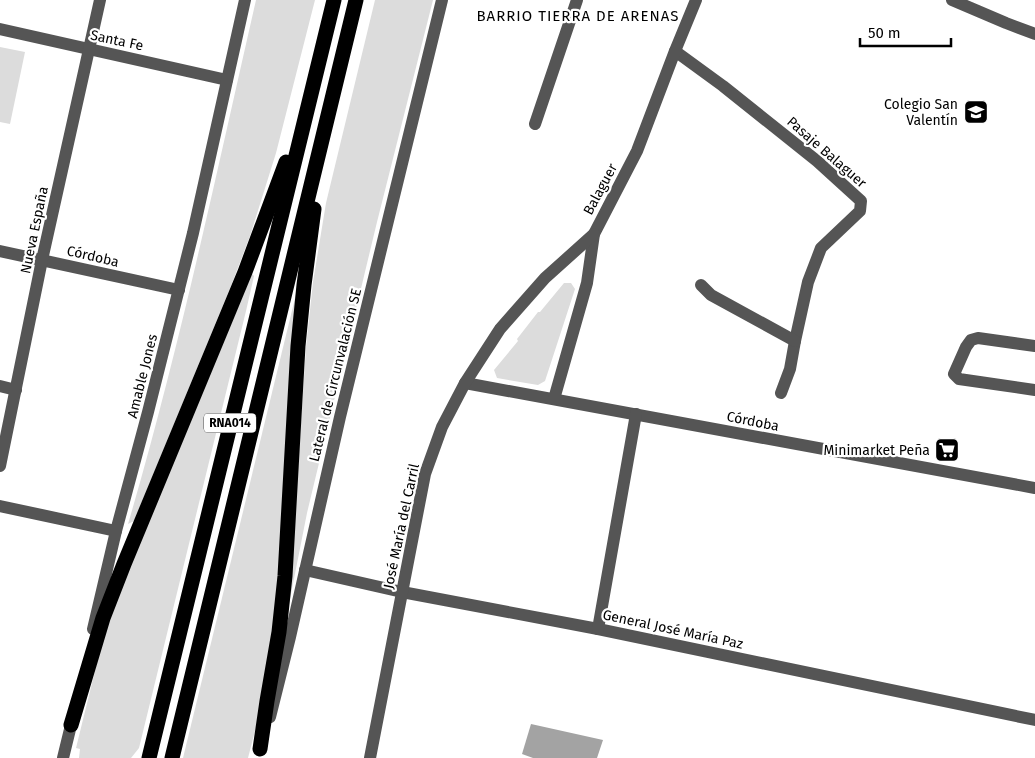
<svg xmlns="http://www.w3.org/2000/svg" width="1035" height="758" viewBox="0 0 1035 758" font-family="'Fira Sans',sans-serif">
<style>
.green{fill:#dcdcdc}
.water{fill:#a3a3a3}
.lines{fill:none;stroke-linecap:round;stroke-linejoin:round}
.minor{stroke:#555;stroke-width:12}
.highway{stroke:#000;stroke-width:15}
.labels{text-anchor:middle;stroke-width:4.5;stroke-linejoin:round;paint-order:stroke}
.shield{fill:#fff;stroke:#4c4c4c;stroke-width:1}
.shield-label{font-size:12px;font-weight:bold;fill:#000}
.street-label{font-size:14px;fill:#000;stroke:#fff}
.poi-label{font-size:14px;fill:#000;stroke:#fff;text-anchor:end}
.neighbourhood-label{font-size:15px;letter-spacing:1px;fill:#000;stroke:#fff}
</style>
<rect width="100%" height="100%" fill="#fff"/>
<g class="green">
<path d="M 256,0 L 315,0 L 276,153 L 250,236 L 231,286 L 134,521 L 128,524 C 179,351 216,175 256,0 Z"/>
<polygon points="375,0 433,0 377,222 307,513 289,604 306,347 313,282 326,203"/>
<polygon points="0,47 25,52 10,124 0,122"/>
<polygon points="252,274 254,276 246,311 139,748 131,758 79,758 80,749 76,748 107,622"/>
<polygon points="564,283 571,283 575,289 545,381 538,385 497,378 494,370 518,341 517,339 538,312 540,312"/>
<polygon points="297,290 278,604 264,696 248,758 183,758"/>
</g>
<polygon class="water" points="531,724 603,740 597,758 533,758 522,754"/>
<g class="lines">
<g class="minor">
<polyline points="952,0 1006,23 1035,34"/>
<polyline points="0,29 227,80"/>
<polyline points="675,51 723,86 817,161 861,201 860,211 821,248 808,282 795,341 790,369 781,393"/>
<polyline points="535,124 577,0"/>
<polyline points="0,251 179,290"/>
<polyline points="701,285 711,295 795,341"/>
<polyline points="1035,346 978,338 971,340 966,347 954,374 959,379 1035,390"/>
<polyline points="465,383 1035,488"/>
<polyline points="0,386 16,390"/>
<polyline points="554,399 587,283 594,234 637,151 675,51 696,0"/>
<polyline points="0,466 42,260 100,0"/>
<polyline points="0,506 116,531"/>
<polyline points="305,570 402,592 598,629 1035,720"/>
<polyline points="93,629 116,531 148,412 193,233 245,0"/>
<polyline points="598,629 636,414"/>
<polyline points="270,717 290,637 340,417 442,0"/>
<polyline points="63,758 73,717"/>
<polyline points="370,758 425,474 442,427 465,383 500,329 545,278 594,234"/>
</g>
<g class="highway">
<polyline points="71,725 103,618 124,564 245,272 286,162"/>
<polyline points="260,749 267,701 279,632 285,576 298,346 304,285 314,209"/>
<polyline points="149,758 334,0"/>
<polyline points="172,758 356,0"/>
</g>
</g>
<defs>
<symbol id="school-square" viewBox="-11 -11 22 22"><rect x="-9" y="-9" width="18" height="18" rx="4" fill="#000" stroke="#fff"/><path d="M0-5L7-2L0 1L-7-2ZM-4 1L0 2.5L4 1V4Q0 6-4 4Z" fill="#fff"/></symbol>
<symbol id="supermarket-square" viewBox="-11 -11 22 22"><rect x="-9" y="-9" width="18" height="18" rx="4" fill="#000" stroke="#fff"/><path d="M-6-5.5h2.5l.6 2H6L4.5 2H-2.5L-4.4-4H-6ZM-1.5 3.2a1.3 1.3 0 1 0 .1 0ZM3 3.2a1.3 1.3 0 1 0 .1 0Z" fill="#fff"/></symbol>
</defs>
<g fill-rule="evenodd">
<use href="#school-square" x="962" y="98" width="28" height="28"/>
<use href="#supermarket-square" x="933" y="436" width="28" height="28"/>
</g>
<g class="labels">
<rect class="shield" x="204" y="413.5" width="52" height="19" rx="4"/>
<g class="shield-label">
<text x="230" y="427">RNA014</text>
</g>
<g class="street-label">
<text transform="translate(117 40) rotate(12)" y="5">Santa Fe</text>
<text transform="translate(827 152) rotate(41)" y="5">Pasaje Balaguer</text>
<text transform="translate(600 189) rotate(-62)" y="5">Balaguer</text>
<text transform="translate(34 230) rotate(-78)" y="5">Nueva España</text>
<text transform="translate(93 256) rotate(13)" y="5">Córdoba</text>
<text transform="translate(335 375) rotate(-76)" y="5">Lateral de Circunvalación SE</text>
<text transform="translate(142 376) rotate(-76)" y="5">Amable Jones</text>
<text transform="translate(753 421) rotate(11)" y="5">Córdoba</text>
<text transform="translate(401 526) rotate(-78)" y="5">José María del Carril</text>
<text transform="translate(673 629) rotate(12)" y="5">General José María Paz</text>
</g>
<g class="poi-label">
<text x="958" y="109">Colegio San<tspan x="958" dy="16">Valentín</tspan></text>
<text x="930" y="455">Minimarket Peña</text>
</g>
<g class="neighbourhood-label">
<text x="578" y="21">BARRIO TIERRA DE ARENAS</text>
</g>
</g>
<path d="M860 38v8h91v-8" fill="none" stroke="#000000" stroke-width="2.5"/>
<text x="868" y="38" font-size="15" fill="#000000" stroke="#ffffff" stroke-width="4" paint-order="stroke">50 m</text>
</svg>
